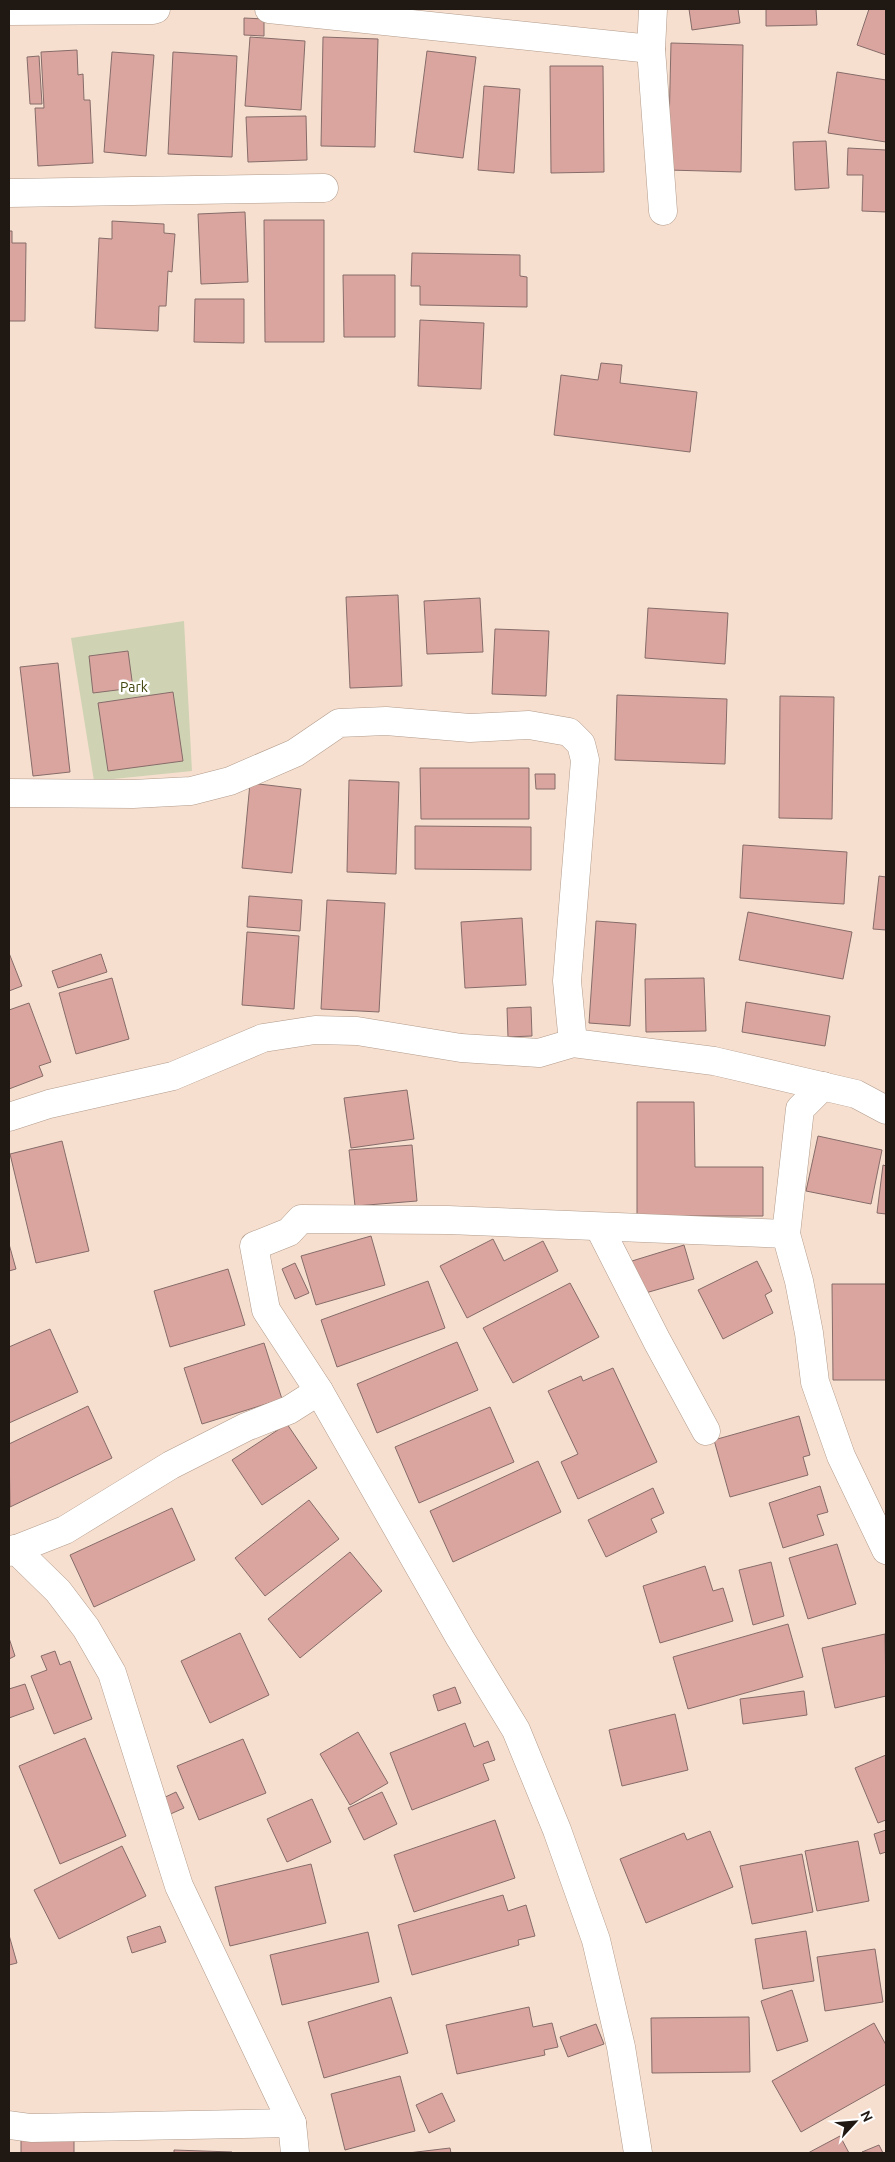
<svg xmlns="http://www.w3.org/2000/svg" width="895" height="2162" viewBox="0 0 895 2162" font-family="Ubuntu,sans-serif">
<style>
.green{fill:#cfd3b4}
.building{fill:#daa59f;stroke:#866c69}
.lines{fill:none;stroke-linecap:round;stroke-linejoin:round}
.street-casing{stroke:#b19b8b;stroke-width:29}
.street{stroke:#fff;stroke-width:28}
.labels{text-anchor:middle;stroke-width:5;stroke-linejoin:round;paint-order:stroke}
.park-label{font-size:14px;fill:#42450d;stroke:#fff}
</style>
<rect width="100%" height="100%" fill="#f7dfcf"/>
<polygon class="green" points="184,621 192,771 94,781 71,638"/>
<g class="building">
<polygon points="689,9 738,9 740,23 692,30"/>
<polygon points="766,9 816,9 817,25 766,26"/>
<polygon points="869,9 886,9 886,55 857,45"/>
<polygon points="244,18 264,19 264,36 244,35"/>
<polygon points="250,37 305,41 301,110 245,106"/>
<polygon points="323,37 378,39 375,147 321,146"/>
<polygon points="671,43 743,45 741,172 668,170"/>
<polygon points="77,50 78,75 83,74 84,100 90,100 93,163 38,166 35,108 44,108 41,52"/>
<polygon points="427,51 476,57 463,158 414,152"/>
<polygon points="112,52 154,55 146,156 104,152"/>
<polygon points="173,52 237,56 232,157 168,154"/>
<polygon points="39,56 42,104 30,104 27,57"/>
<polygon points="550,66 603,66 604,172 551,173"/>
<polygon points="837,72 886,80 886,142 828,133"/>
<polygon points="484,86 520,89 514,173 478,170"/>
<polygon points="306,116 307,160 248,162 246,117"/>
<polygon points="826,141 829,188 795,190 793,142"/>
<polygon points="848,148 886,150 886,212 862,211 863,175 847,175"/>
<polygon points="245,212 248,282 201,284 198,214"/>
<polygon points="264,220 324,220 324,342 265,342"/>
<polygon points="112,221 164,224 164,233 175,234 172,272 168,271 166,306 159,306 158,331 95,328 99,238 112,239"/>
<polygon points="9,231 12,231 12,243 26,243 25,321 9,321"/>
<polygon points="412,253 520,255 520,276 527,277 527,307 420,305 420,286 411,286"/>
<polygon points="343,275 395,275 395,337 344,337"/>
<polygon points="195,299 244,299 244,343 194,342"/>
<polygon points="420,320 484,323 481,389 418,386"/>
<polygon points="601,363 622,365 620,383 697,392 690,452 554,435 561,375 598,380"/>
<polygon points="398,595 402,686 350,688 346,597"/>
<polygon points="480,598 483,652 427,654 424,601"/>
<polygon points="648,608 728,613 725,664 645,658"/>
<polygon points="495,629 549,631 546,696 492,694"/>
<polygon points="128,651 133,688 93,693 89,656"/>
<polygon points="58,663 70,772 33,776 20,667"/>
<polygon points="173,692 183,761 108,771 98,703"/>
<polygon points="617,695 727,699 725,764 615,760"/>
<polygon points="780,696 834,697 832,819 779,818"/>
<polygon points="420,768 529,768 529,819 421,819"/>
<polygon points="535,774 555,774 555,789 536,789"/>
<polygon points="349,780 399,782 396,874 347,872"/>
<polygon points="250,783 301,789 292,873 242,868"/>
<polygon points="415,826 531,827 531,870 415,869"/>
<polygon points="743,845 847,852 844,904 740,898"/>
<polygon points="879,876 886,877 886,930 873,929"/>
<polygon points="249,896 302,900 300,931 247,927"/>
<polygon points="327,900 385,903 379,1012 321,1009"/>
<polygon points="748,912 852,932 843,979 739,960"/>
<polygon points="522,918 526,985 465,988 461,922"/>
<polygon points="596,921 636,924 630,1026 589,1023"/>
<polygon points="247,932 299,936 294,1009 242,1005"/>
<polygon points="9,953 22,986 9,991"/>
<polygon points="101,954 107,972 58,988 52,971"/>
<polygon points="112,978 129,1039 76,1054 59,993"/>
<polygon points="704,978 706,1031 646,1032 645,979"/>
<polygon points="746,1002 830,1016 825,1046 742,1032"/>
<polygon points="29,1003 51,1062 39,1066 43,1076 9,1089 9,1010"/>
<polygon points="531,1007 532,1036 508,1037 507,1008"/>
<polygon points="407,1090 414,1139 351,1148 344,1098"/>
<polygon points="637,1102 694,1102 695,1167 763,1167 763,1216 637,1216"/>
<polygon points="818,1136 882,1150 871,1204 806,1191"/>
<polygon points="62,1141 89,1251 36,1263 10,1154"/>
<polygon points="412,1145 417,1201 355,1206 349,1150"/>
<polygon points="883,1165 886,1166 886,1214 877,1213"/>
<polygon points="371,1236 385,1285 316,1305 301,1256"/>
<polygon points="493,1239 504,1261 543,1241 558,1271 467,1318 440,1266"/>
<polygon points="9,1244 16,1269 9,1271"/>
<polygon points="684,1245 694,1279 642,1294 632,1261"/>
<polygon points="757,1261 772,1291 765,1295 773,1313 723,1339 698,1290"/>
<polygon points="295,1263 309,1293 295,1299 282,1269"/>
<polygon points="228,1269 245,1325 170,1347 154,1291"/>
<polygon points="428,1281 445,1328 337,1367 321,1320"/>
<polygon points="570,1283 599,1337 513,1383 483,1328"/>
<polygon points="832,1284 886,1284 886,1380 833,1380"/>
<polygon points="50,1329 78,1392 9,1423 9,1347"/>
<polygon points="457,1342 478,1390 377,1433 357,1384"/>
<polygon points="264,1343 282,1399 202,1424 184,1368"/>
<polygon points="613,1368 657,1462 578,1499 561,1462 578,1454 548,1391 581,1376 583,1381"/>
<polygon points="88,1406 112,1458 10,1507 9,1444"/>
<polygon points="490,1407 514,1462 419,1503 395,1447"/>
<polygon points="799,1416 810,1455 803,1457 808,1475 730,1497 714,1440"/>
<polygon points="287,1424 317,1468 262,1505 232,1460"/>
<polygon points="538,1461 561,1512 453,1562 430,1511"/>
<polygon points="820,1486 828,1512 817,1515 824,1535 783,1548 769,1503"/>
<polygon points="653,1488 664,1513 651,1519 657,1532 606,1557 588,1520"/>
<polygon points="309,1500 339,1539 265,1596 235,1558"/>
<polygon points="172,1508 195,1560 94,1607 70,1555"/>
<polygon points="837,1544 856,1604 808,1619 789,1558"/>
<polygon points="350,1552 382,1591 300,1658 268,1619"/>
<polygon points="771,1562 784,1616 753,1625 739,1570"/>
<polygon points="705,1566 713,1591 723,1588 733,1621 660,1643 643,1586"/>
<polygon points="788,1624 803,1677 688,1709 673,1657"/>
<polygon points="240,1633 269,1695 210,1723 181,1661"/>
<polygon points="885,1634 886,1696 835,1708 822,1648"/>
<polygon points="9,1638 15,1656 9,1659"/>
<polygon points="55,1651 60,1665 70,1661 92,1719 54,1734 31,1676 47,1670 41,1656"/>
<polygon points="25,1684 34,1709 9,1718 9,1689"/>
<polygon points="455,1687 461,1703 438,1711 433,1695"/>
<polygon points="804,1691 807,1715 743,1724 740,1699"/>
<polygon points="675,1714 688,1770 622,1786 609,1730"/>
<polygon points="465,1723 474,1747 488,1741 495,1760 483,1764 489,1780 412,1810 390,1753"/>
<polygon points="358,1732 388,1783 350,1805 320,1754"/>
<polygon points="85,1738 126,1836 60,1864 19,1766"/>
<polygon points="243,1739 266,1793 199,1820 177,1766"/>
<polygon points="886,1755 886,1820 878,1823 855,1768"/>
<polygon points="176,1792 184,1808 166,1816 159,1800"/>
<polygon points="382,1792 397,1824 364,1840 348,1808"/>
<polygon points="312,1799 331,1842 287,1862 267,1819"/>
<polygon points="495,1820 515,1878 414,1912 394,1855"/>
<polygon points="886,1830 886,1852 880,1854 874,1834"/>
<polygon points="710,1831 733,1887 646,1923 620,1859 684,1833 687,1840"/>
<polygon points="858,1841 869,1901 817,1911 805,1851"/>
<polygon points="122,1846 146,1896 59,1939 34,1890"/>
<polygon points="802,1854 813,1912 752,1924 740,1866"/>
<polygon points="311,1864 326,1923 230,1946 215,1887"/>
<polygon points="503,1895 508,1911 526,1905 535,1936 518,1940 519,1945 412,1975 398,1925"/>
<polygon points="160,1926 166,1942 132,1953 127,1937"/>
<polygon points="806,1931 814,1981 763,1989 755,1939"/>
<polygon points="368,1932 379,1982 282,2005 270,1955"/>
<polygon points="9,1935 17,1963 9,1965"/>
<polygon points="875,1949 883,2002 825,2011 817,1957"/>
<polygon points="792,1990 808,2041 777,2051 761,2001"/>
<polygon points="391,1997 408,2053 324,2078 308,2022"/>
<polygon points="529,2007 533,2027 552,2023 558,2047 544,2050 545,2055 457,2074 446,2025"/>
<polygon points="749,2017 750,2072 652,2073 651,2018"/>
<polygon points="874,2023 886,2045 886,2084 801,2132 772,2081"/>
<polygon points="596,2024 604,2044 568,2057 560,2037"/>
<polygon points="400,2076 415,2131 345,2150 331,2094"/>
<polygon points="442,2093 455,2121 429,2133 416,2105"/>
<polygon points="840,2136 849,2153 808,2153"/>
<rect x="21" y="2140" width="53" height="13"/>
<polygon points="879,2145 883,2153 862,2152"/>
<polygon points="450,2148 451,2153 408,2153"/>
<polygon points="174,2150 232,2152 232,2153 174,2153"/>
</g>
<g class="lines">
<defs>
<g id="street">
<polyline points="269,9 651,49"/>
<polyline points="653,9 651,49 663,211"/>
<polyline points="10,11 153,10 156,9"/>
<polyline points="9,193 324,188"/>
<polyline points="9,793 133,794 191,791 230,781 295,753 339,723 386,721 470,728 529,725 569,732 581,744 585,760 567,981 573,1043"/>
<polyline points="823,1086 800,1109 786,1234 799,1281 809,1333 815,1382 841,1456 886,1550"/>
<polyline points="9,1117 49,1104 173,1076 263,1038 315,1030 357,1031 461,1048 539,1053 573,1043 714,1061 856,1094 886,1110"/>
<polyline points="599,1227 657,1341 706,1431"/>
<polyline points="15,1549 58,1591 86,1628 112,1673 179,1886 292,2123 295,2153"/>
<polyline points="9,1552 65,1530 171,1465 246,1427 289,1410 319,1391"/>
<polyline points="9,2125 31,2128 292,2123"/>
<polyline points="638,2153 621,2047 596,1940 557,1830 516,1730 460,1638 319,1391 266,1310 254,1246 289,1232 301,1219 448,1220 786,1234"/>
</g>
</defs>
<use href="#street" class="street-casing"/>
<use href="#street" class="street"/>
</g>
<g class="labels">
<g class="park-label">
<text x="134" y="692">Park</text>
</g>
</g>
<rect width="895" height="2162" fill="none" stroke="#201812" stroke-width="20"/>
<g transform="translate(855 2122) rotate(64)" stroke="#ffffff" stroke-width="4" paint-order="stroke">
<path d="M0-4L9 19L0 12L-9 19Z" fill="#201812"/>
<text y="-8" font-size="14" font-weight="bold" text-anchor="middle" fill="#201812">N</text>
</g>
</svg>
